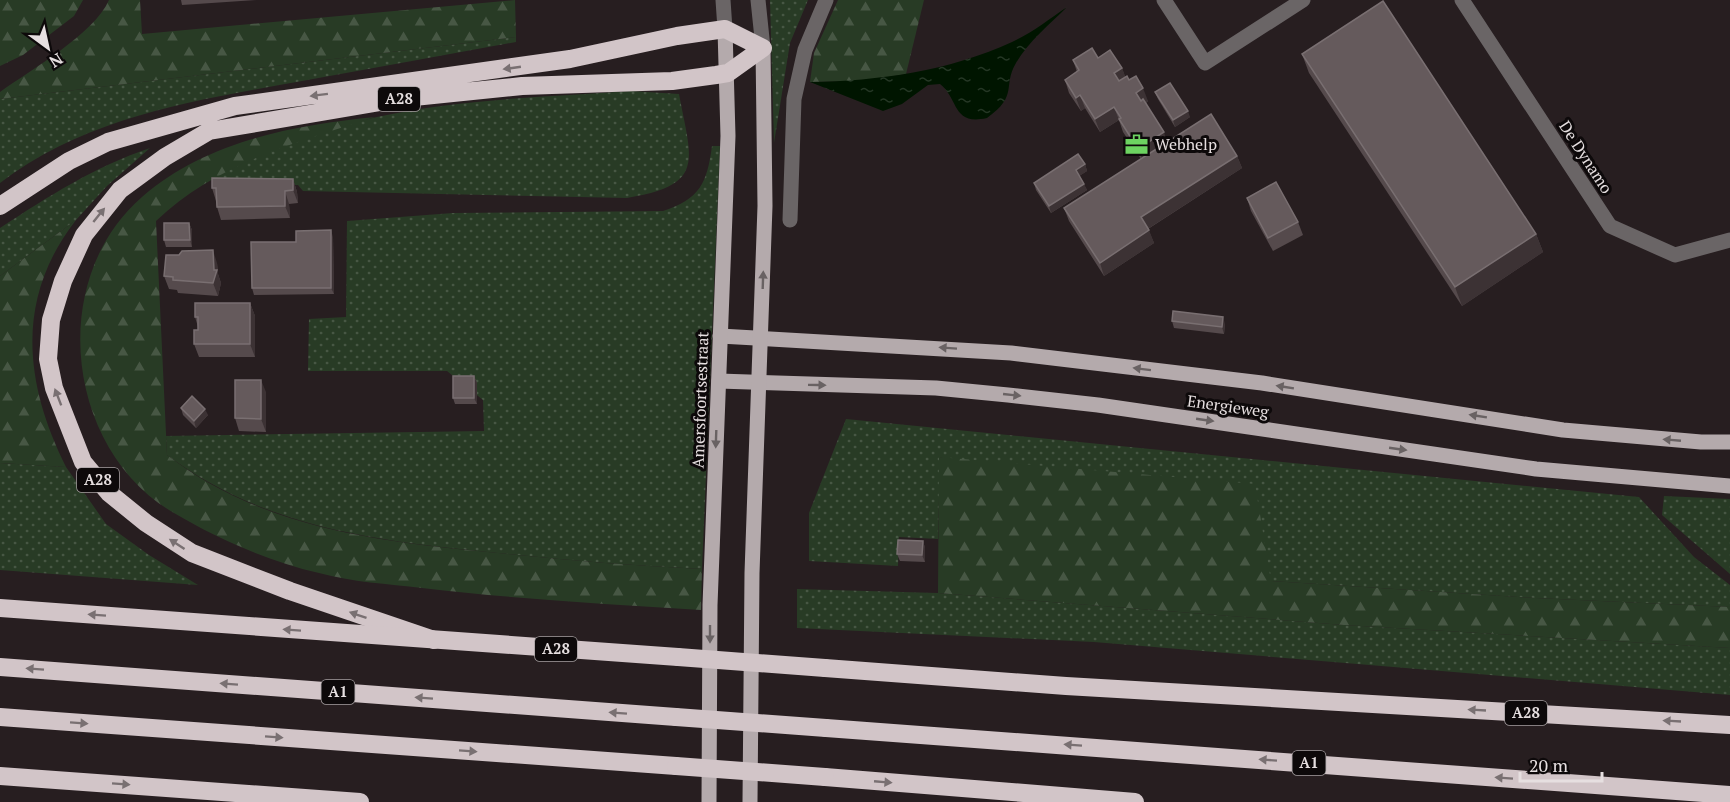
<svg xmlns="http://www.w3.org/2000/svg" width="1730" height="802" viewBox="0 0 1730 802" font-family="'PT Serif',serif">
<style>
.grass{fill:url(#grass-dots)}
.forest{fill:url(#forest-firs)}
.water{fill:url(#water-ripples)}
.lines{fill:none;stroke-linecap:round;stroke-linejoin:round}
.minor{stroke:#6a6566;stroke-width:15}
.major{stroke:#b4aaac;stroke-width:15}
.highway{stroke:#d2c5c8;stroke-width:18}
.highway-bridge{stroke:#d2c5c8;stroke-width:18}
.wall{fill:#554a4c}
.shaded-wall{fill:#3c3234}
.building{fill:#655a5c;stroke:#796f71;stroke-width:1.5}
.oneway{fill:#797072}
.oneway2{fill:#696263}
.labels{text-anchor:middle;stroke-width:6;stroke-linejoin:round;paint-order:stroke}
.shield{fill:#0d090a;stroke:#a59fa0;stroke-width:1.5}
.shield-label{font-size:15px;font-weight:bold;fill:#e6dfe0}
.poi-label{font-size:16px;fill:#e6dfe0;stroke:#0d090a;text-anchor:start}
.street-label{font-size:16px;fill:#e6dfe0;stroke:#0d090a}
</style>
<defs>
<pattern id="grass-dots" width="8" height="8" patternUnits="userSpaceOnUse" patternTransform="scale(1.5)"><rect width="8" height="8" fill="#283b25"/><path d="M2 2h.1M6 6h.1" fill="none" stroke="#475744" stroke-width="1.8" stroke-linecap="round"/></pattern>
<pattern id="forest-firs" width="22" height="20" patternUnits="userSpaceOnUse" patternTransform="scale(1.5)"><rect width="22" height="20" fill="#283b25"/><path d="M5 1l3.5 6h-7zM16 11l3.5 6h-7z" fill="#475744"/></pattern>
<pattern id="water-ripples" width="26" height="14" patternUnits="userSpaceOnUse" patternTransform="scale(1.5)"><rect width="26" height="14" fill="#001500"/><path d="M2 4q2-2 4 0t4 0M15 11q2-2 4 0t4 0" fill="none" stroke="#253725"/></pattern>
</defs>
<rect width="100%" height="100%" fill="#271e20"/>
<g class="grass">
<polygon points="770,0 808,0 790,43 774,143"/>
<path d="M 516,37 L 516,42 C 445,55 374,68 302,81 C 198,100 87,116 0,183 L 0,99 Z"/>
<path d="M 631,91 L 679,94 C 691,160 707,185 627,198 L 303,191 L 298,185 L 216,187 L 214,177 C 262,153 324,128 377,117 C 460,99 546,97 631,91 Z"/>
<path d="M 712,146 L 720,146 L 702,569 C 634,566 566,560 498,553 C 379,541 266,529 167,455 L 166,436 L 484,431 L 483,400 L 447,371 L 308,371 L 309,319 L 346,317 L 347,221 L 453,213 L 663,211 C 700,199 707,183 712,146 Z"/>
<path d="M 150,148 L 107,186 L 76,220 L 0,276 L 0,228 C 49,196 94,167 150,148 Z"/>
<polygon points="846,419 1639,497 1694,557 1730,585 1730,607 1535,598 1271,581 940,457 938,539 899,537 898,566 809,561 809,513"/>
<polygon points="0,463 66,467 106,524 149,555 198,585 0,570"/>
<polygon points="1664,496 1730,499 1730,574 1662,515"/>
<polygon points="797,589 938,593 1344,625 1730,648 1730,695 1094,642 797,628"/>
</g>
<g class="forest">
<polygon points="0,0 83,0 74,16 23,55 0,66"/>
<path d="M 109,0 L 140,0 L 142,34 L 515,0 L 516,37 L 0,99 L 0,92 C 32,69 94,34 109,0 Z"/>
<polygon points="838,0 924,0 906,74 864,81 810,82 814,53"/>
<path d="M 375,117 C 298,142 216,163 156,221 L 167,455 C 263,529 381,542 498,553 C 566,560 634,566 702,569 L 701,610 C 608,604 515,599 422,588 C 388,584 352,582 319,573 C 268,561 218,539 174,513 C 66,451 46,280 142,197 C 205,142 293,125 375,117 Z"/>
<path d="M 76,220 C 15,298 24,383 66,467 L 0,463 L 0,276 Z"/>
<polygon points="939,457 1255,484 1271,581 1535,598 1730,607 1730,648 1344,625 938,593"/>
</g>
<path class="water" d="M 1067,7 C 1049,25 1029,41 1016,63 C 1002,87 1019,95 987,118 C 952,126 959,99 940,84 L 928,85 L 902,104 L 883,111 L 810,82 C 879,81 949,71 1012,42 C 1032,33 1049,19 1067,7 Z"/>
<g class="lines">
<g class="minor">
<polyline points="723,0 725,29"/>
<polyline points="758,0 763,48"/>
<polyline points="1164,0 1205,63 1303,0"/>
<polyline points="1462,0 1610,226 1675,255 1730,240"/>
<polyline points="790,220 794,99 805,50 826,0"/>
</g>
<g class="major">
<polyline points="720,336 1011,353 1262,383 1563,430 1701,442 1730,442"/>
<polyline points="719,381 936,388 1008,395 1098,405 1536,469 1730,486"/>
<polyline points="709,802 710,605 728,136 725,29"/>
<polyline points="750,802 752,573 765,206 763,48"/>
</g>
<g class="highway">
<polyline points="0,206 69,161 108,142 235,106 570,59 677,36 725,29 763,48 728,73 716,75 672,81 522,86 404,98 209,131 165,157 120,190 84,235 63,281 51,320 48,359 54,388 83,462 109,493 146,523 192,553 290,591 434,640"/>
<polyline points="0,608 678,657"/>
<polyline points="0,667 676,717"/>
<polyline points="825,668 1066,686 1730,725"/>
<polyline points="0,717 676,766"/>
<polyline points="826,728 1730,795"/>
<polyline points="0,776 360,802"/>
<polyline points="825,777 1135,802"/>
</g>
<g class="highway-bridge">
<polyline points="678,657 825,668"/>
<polyline points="676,717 826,728"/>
<polyline points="676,766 825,777"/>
</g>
</g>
<g class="wall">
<polygon points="181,0 256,0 182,5"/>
<polygon points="1302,54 1536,234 1543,252 1462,306 1309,73"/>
<polygon points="1098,58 1122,68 1125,77 1129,80 1148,101 1146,103 1167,142 1237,156 1242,168 1148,229 1154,243 1104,276 1069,221 1064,208 1141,159 1123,132 1119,120 1100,132 1085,108 1081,111 1069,93 1065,80 1077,72 1073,60"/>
<polygon points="1155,92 1190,117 1175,127 1158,99"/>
<polygon points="1085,164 1087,171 1079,176 1087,190 1051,213 1036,190 1034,183"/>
<polygon points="293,179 297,192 298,203 289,204 290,218 221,220 217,207 216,201 212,188"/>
<polygon points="1247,198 1298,222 1303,235 1273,251 1251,211"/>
<polygon points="189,223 192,230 192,247 166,247 164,240"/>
<polygon points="333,237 334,294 254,295 252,288 296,242"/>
<polygon points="217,263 218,274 221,283 218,296 178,293 177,290 169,289 164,276"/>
<polygon points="250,303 255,316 255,357 199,357 194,344 198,330 198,327 195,317"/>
<polygon points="1172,321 1225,324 1224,334 1174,328"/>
<polygon points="474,376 477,383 477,404 455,404 453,398"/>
<polygon points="266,392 266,432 239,431 235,418"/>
<polygon points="181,408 208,415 196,428 183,415"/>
<polygon points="923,541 925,548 925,562 900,561 897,554"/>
</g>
<g class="shaded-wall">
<polygon points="1122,68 1127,81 1119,86 1114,73"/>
<polygon points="1143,88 1148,101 1141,106 1136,93"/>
<polygon points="1080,95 1085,108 1081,111 1076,98"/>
<polygon points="1114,107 1119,120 1100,132 1095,119"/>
<polygon points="1188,111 1190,117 1175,127 1173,120"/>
<polygon points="1164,132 1168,145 1143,162 1138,149"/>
<polygon points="1237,156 1242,168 1146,230 1141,217"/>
<polygon points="1085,164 1087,171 1078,177 1076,170"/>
<polygon points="293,179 297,192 298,203 293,190"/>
<polygon points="1084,184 1087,190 1051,213 1049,206"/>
<polygon points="285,191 289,204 290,218 285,206"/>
<polygon points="189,223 192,230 192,247 190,240"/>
<polygon points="331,230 333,237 334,294 331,288"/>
<polygon points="1149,230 1154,243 1104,276 1100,263"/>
<polygon points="1536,234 1543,252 1462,306 1455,287"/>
<polygon points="213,250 217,263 218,274 221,283 218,296 213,283 214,270"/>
<polygon points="250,303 255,316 255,357 250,344"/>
<polygon points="1223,317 1225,324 1224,334 1222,327"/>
<polygon points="474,376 477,383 477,404 474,398"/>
<polygon points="261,380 266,392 266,432 261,419"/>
<polygon points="205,409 208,415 196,428 194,421"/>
<polygon points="923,541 925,548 925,562 922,555"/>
</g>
<g class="building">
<polygon points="1383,1 1536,234 1455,287 1302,54"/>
<polygon points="1092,48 1098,58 1110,50 1122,68 1114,73 1119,81 1127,76 1129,80 1136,76 1143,88 1136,93 1141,101 1143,99 1145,102 1164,132 1138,149 1119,119 1121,118 1114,107 1095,119 1080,95 1076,98 1065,80 1079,70 1073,60"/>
<polygon points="1170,83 1188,111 1173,120 1155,92"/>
<polygon points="1211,114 1237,156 1141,217 1149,230 1100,263 1064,208"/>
<polygon points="1078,154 1085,164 1076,170 1084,184 1049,206 1034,183"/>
<polygon points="212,178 293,179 293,190 285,191 285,206 217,207 216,188 212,188"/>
<polygon points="1276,182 1298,222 1268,238 1247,198"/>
<polygon points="164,223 189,223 190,240 164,240"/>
<polygon points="331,230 331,288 252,288 251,242 296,242 296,231"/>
<polygon points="213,250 214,270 217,270 213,283 173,280 173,277 164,276 166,255 179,255 182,251"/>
<polygon points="195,303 250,303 250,344 194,344 194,330 198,330 198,317 195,317"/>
<polygon points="1173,311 1223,317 1222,327 1172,321"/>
<rect x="453" y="376" width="21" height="22"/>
<polygon points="235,380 261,380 261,419 235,418"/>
<polygon points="192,396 205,409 194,421 181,408"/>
<polygon points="898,540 923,541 922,555 897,554"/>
</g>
<defs><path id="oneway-solid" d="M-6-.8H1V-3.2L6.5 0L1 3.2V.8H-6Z" transform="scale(1.5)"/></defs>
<g class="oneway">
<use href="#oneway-solid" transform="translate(512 68) rotate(172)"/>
<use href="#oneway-solid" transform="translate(319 95) rotate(173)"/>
<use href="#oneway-solid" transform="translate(99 215) rotate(-51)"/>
<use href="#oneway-solid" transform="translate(58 397) rotate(-111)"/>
<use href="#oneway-solid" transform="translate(177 544) rotate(-147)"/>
<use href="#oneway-solid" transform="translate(97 615) rotate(-176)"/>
<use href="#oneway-solid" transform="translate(358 615) rotate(-161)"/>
<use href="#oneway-solid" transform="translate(292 630) rotate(-176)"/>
<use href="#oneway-solid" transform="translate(35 669) rotate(-176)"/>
<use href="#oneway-solid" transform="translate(229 684) rotate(-176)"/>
<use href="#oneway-solid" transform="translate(424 698) rotate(-176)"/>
<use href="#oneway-solid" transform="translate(1477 710) rotate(-177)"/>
<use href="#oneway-solid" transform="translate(618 713) rotate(-176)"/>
<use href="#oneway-solid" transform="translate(1672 721) rotate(-177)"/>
<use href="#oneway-solid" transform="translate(79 723) rotate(4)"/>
<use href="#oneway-solid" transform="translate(274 737) rotate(4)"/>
<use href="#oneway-solid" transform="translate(1073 745) rotate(-176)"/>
<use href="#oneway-solid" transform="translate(468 751) rotate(4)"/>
<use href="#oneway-solid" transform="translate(1268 760) rotate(-176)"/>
<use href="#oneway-solid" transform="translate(1504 778) rotate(-176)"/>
<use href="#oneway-solid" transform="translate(883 782) rotate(5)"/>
<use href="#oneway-solid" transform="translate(121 784) rotate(4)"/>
</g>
<g class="oneway2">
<use href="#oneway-solid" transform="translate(763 280) rotate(-88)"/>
<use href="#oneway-solid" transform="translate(948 348) rotate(-176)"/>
<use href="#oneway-solid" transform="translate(1142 369) rotate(-173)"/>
<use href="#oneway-solid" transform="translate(817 385) rotate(1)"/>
<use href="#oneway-solid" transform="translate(1285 387) rotate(-171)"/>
<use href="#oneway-solid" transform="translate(1012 395) rotate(6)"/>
<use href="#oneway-solid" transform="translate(1478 416) rotate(-171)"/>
<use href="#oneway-solid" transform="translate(1205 420) rotate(8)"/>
<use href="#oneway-solid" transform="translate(716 439) rotate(92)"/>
<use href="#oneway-solid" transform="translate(1672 440) rotate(-175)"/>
<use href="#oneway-solid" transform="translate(1398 449) rotate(8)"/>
<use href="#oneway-solid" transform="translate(710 634) rotate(90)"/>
</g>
<defs>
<symbol id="office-bare" viewBox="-9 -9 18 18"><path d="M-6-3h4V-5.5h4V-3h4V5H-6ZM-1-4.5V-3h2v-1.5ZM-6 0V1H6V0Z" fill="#6dd361" stroke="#0d090a" stroke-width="2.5" paint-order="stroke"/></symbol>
</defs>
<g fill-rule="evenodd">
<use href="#office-bare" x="1120" y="128" width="33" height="33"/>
</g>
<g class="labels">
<g class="shield">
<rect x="378" y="87" width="42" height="24" rx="4.5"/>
<rect x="77" y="468" width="42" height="24" rx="4.5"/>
<rect x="535" y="637" width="42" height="24" rx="4.5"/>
<rect x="321.5" y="680" width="33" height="24" rx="4.5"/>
<rect x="1505" y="701" width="42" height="24" rx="4.5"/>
<rect x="1292.5" y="751" width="33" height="24" rx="4.5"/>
</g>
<g class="shield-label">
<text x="399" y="104">A28</text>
<text x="98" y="485">A28</text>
<text x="556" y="654">A28</text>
<text x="338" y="697">A1</text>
<text x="1526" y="718">A28</text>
<text x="1309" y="768">A1</text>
</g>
<g class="poi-label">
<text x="1155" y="150">Webhelp</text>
</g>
<g class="street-label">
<text transform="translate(1586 157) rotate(57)" y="6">De Dynamo</text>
<text transform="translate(700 400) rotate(-88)" y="6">Amersfoortsestraat</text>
<text transform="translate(1228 406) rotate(8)" y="6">Energieweg</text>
</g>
</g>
<g transform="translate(48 48) rotate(147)" stroke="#0d090a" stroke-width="4.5" paint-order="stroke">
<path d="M0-4.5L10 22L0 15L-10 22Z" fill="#e6dfe0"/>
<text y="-9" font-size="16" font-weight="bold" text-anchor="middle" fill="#e6dfe0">N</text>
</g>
<path d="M1520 772v9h82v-9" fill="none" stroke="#e6dfe0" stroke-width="3"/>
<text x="1529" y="772" font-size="18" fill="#e6dfe0" stroke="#0d090a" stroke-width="4.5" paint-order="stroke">20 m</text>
</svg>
